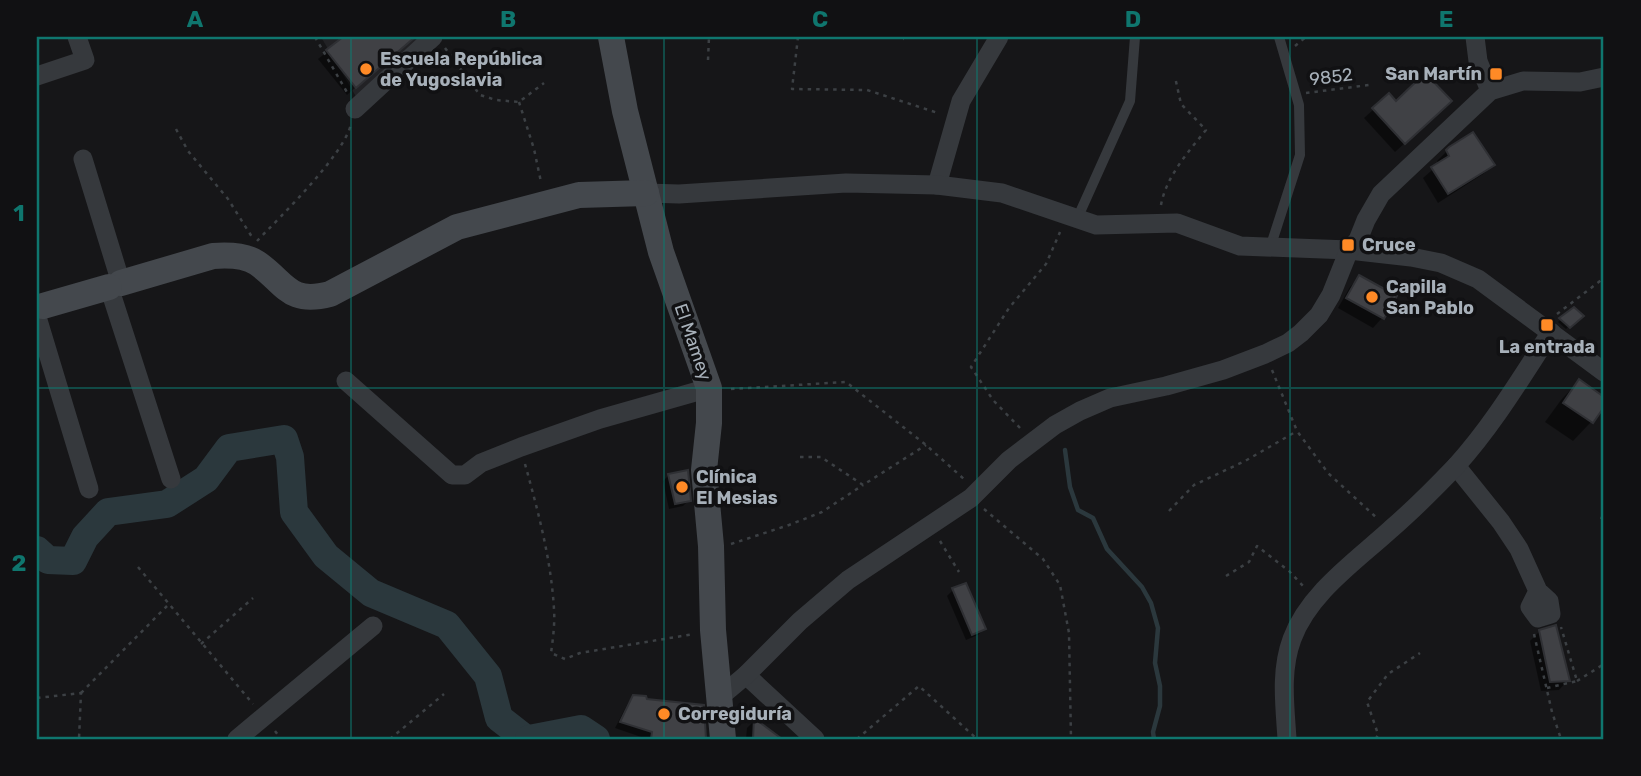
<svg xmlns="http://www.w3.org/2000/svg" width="1641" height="776" viewBox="0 0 1641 776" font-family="Rubik,sans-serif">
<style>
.built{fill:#222225}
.shadow{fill:#0007}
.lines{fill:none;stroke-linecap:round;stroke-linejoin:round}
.stream{stroke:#2b383d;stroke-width:4.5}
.river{stroke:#2b383d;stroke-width:28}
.building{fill:#404145;stroke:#2f3034;stroke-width:2}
.path{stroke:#3c4044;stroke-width:2.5;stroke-dasharray:3.5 5;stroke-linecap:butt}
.lane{stroke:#36393d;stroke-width:10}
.street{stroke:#36393d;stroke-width:19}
.secondary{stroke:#44484d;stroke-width:26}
.grid{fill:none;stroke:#0f766e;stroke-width:2;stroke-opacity:0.55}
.poi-dot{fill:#ff8a26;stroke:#111113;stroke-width:2.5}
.labels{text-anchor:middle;stroke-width:7;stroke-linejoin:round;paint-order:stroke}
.poi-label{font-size:18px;font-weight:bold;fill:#a7b0b9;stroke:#111113;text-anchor:start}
.street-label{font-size:18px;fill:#a7b0b9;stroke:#111113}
.neatline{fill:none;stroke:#0f766e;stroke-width:2.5}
.grid-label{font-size:23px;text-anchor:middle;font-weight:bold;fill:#0f766e}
</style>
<rect width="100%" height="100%" fill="#161618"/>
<polygon class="built" points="321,37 425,37 358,100"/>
<g class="shadow">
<polygon points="346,37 413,37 347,95 318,59"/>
<polygon points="1396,103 1440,111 1395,152 1364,118 1374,109"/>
<polygon points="1450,148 1493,165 1483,174 1438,203 1423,178 1439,164 1437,161"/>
<polygon points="1360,277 1395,297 1382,318 1373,328 1338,308 1350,287"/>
<polygon points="1574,309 1581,316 1566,329 1558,322"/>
<polygon points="1579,381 1604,399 1604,404 1591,422 1573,441 1545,422 1561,400"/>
<polygon points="669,475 689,500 683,506 669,509 663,481"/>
<polygon points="953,590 984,629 978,635 966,640 947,596"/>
<polygon points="1540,631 1568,680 1559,690 1541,691 1530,641"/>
<polygon points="634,697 704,736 703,739 647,739 615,728 628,703"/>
<polygon points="755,720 779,739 746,739 747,728"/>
</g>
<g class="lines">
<polyline class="stream" points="1065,450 1070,487 1078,510 1093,518 1107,549 1142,587 1151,603 1158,628 1155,663 1160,686 1160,706 1153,732 1154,739"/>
<g class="river">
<polyline points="37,550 48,560 73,561 85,537 108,512 167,504 206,479 229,448 284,439 290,457 294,512 326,556 371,593 447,625 488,676 499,718 526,739"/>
<polyline points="529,739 581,729 596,739"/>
</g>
</g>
<g class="building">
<polygon points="343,37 415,37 356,88 326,50"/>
<polygon points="1425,73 1452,101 1405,144 1372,108 1389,93 1396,101"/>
<polygon points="1473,132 1495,165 1448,194 1431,167 1449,156 1446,150 1449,147"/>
<polygon points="1359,275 1397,296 1384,319 1346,298"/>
<polygon points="1574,307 1584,316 1570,328 1559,318"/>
<polygon points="1579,379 1604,397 1604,407 1593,423 1563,403"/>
<polygon points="688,470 691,501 675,504 668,474"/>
<polygon points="966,583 986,629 972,635 952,588"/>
<polygon points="1556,625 1570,681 1550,682 1539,630"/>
<polygon points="633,695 646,696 647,699 704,705 706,739 651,739 652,732 620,722"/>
<polygon points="754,718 782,739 753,739"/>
</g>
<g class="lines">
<g class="path">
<polyline points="315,37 348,94"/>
<polyline points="798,37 792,89 867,90 938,113"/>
<polyline points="895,37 904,39"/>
<polyline points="1295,46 1306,37"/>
<polyline points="445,48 480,95 496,100 519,102 544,83"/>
<polyline points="708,60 709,37"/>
<polyline points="1306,93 1369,85"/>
<polyline points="519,102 534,149 541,182"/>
<polyline points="176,129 188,151 228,199 252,237"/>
<path d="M 1161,205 C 1166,177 1188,152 1206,130 L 1181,104 L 1175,77"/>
<path d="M 257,241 C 281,216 344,155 351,124"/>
<polyline points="1557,314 1604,278"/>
<polyline points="1272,370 1297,431 1328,473 1378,519"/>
<polyline points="731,389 846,382 926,445 965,480"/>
<polyline points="1020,428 993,400 971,367 1009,308 1046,264 1060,232"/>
<polyline points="800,457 821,457 863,485 926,445"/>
<path d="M 525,464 C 538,511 551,559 554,609 C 555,623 553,639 551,653 L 565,659 L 580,653 L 694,634"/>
<polyline points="984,509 1043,559 1060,585 1069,633 1071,739"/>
<polyline points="1169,511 1194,485 1245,461 1297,431"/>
<polyline points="1601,519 1604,513"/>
<polyline points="940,541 959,572"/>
<polyline points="731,544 789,525 822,512 863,485"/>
<polyline points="138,567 253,704"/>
<polyline points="1226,576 1249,562 1257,546 1289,571 1304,587"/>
<polyline points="1534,634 1552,712 1561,739"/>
<polyline points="201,644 253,598"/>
<polyline points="1577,681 1604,664"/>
<polyline points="1547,688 1577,681 1561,627"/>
<polyline points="81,693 167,606"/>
<polyline points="37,698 81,693 79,739"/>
<polyline points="275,731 281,739"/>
<polyline points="390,739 444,694"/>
<polyline points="857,739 919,686 977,739"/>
<polyline points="1376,739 1378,734 1367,702 1388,674 1420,653"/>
</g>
<g class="lane">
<polyline points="1077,219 1130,101 1135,37"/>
<polyline points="1270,248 1300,155 1299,105 1279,37"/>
</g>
<g class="street">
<polyline points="1475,37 1478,61 1490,91"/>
<polyline points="37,76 85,60 77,37"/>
<polyline points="355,109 433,37"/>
<polyline points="83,159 121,283 109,287 171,479"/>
<polyline points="937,185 961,101 999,37"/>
<polyline points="646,193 679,194 846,183 937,185 1002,193 1096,225 1177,223 1240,246 1349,250 1411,257 1441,263 1478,279 1604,372"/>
<polyline points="37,317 89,489"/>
<polyline points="346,381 452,475 465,475 481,463 521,447 600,419 709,388"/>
<polyline points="1456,466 1501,522 1519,549 1538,591 1549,601 1551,614 1538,618 1530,607 1538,591"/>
<polyline points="746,675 815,739"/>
<polyline points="721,696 746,675 800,621 848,580 971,498 1009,460 1055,425 1080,411 1110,398 1166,386 1223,370 1265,354 1288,343 1301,333 1319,315 1331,295 1349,250 1358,240 1366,220 1381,194 1490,91 1523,81 1580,82 1604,77"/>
<polyline points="237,739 373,626"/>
<path d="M 1287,739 C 1285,706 1280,671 1292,639 C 1309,593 1356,561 1391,529 C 1414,509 1435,488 1456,466 C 1493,425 1521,378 1551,332"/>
</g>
<g class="secondary">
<polyline points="611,37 625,111 661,252 709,388 709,423 704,470 711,546 713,630 723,739"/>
<path d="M 121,283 L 213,256 C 226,255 245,255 257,263 C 286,283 288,305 330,294 L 457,227 L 579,195 L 646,193"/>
<polyline points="43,306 109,287"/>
</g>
</g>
<path class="grid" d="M 351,37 L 351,739M 664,37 L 664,739M 977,37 L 977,739M 1290,37 L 1290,739M 37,388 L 1604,388"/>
<g class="poi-dot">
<circle cx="366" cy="69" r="7"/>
<rect x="1489" y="67" width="14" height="14" rx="3.5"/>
<rect x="1341" y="238" width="14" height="14" rx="3.5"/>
<circle cx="1372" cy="297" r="7"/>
<rect x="1540" y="318" width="14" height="14" rx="3.5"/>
<circle cx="682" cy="487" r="7"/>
<circle cx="664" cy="714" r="7"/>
</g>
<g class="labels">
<g class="poi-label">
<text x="380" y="65">Escuela República<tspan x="380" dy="21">de Yugoslavia</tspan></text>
<text x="1482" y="80" text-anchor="end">San Martín</text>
<text x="1362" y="251">Cruce</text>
<text x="1386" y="293">Capilla<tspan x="1386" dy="21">San Pablo</tspan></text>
<text x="1547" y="353" text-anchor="middle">La entrada</text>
<text x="696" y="483">Clínica<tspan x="696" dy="21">El Mesias</tspan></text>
<text x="678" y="720">Corregiduría</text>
</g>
<g class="street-label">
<text transform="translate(1331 77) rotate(-7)" y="6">9852</text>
<text transform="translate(693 342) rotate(71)" y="6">El Mamey</text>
</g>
</g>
<rect width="1641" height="776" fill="none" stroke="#111113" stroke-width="77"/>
<rect x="38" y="38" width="1564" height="700" class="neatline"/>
<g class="grid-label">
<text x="195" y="27">A</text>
<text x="508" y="27">B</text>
<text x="820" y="27">C</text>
<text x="1133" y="27">D</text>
<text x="1446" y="27">E</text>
<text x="19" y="221">1</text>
<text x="19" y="571">2</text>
</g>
</svg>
